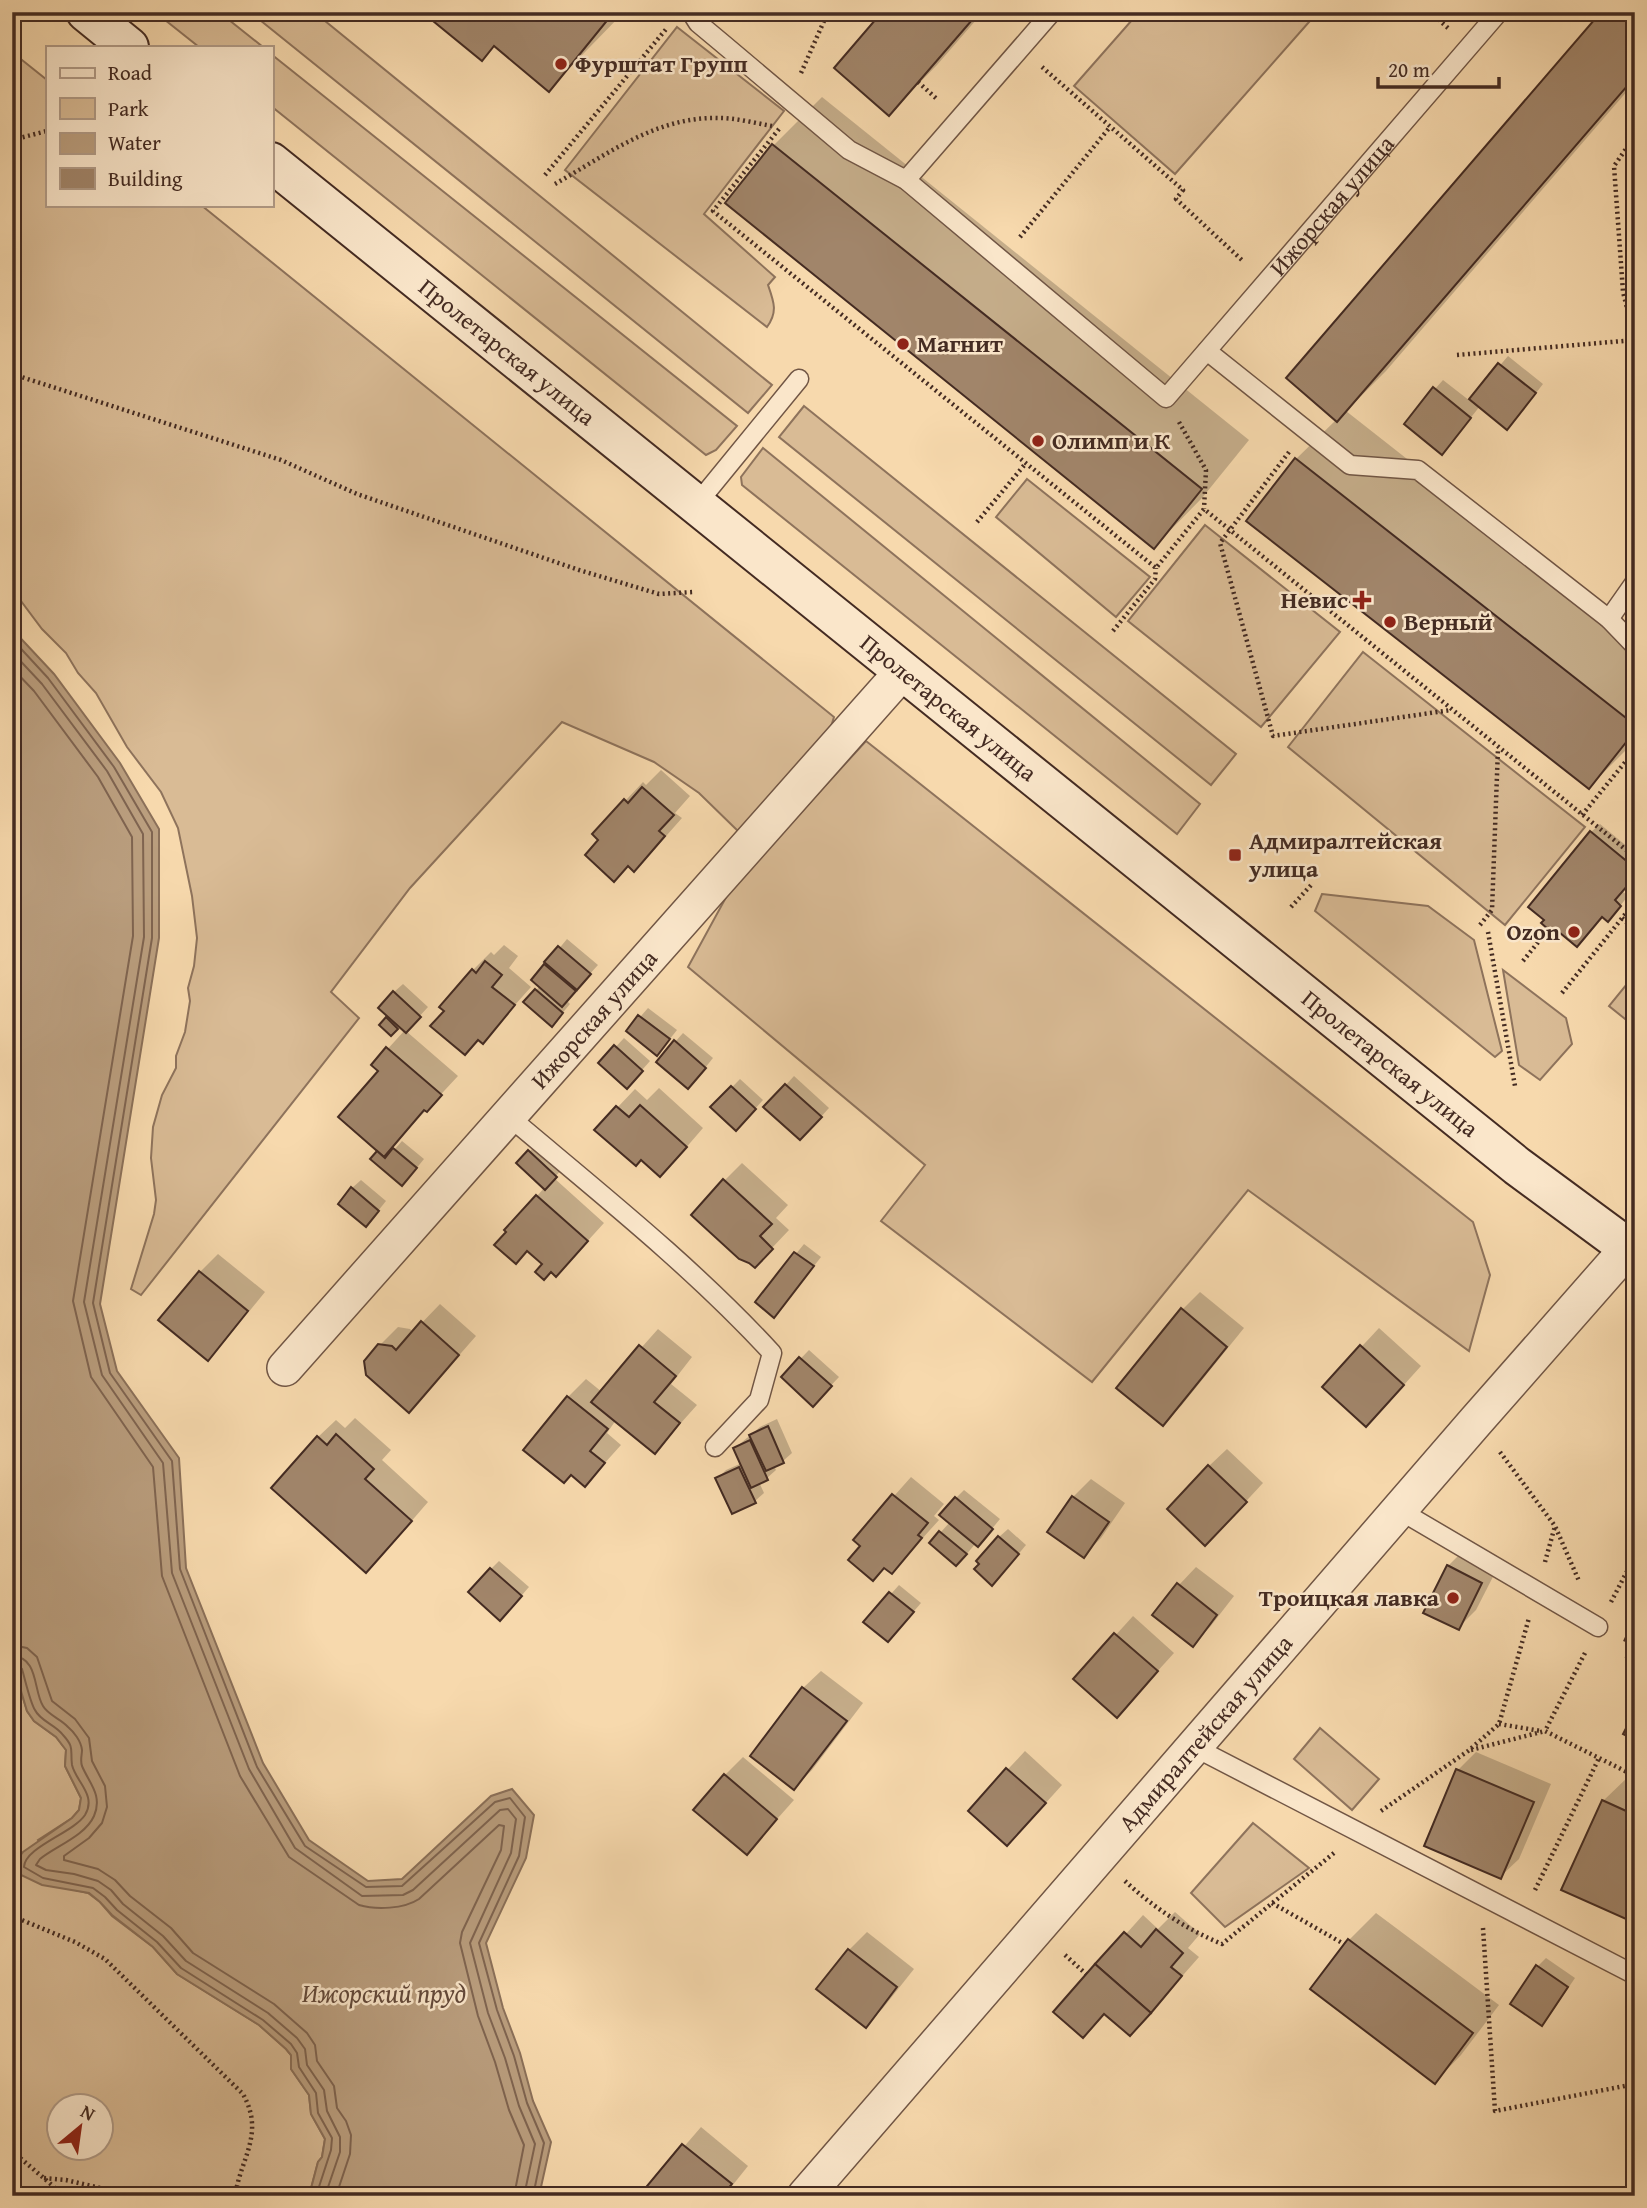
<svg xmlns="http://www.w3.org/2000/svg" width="1647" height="2208" viewBox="0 0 1647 2208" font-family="'Gentium Book Plus',serif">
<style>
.green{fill:#d9bb95;stroke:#8e735c;stroke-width:2;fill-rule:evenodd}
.water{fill:#ba9e7e;stroke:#8b7059;stroke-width:2}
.shadow{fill:#0003}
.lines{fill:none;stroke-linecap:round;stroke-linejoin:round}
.shore{stroke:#7f6450;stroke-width:2}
.building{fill:#a1856a;stroke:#442b22;stroke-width:2}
.lane-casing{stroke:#715645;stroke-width:21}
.street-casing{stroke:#715645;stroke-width:38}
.secondary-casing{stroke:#442b22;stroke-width:42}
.path{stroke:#442b22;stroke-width:4.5;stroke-dasharray:2 3.5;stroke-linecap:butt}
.lane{stroke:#fae6ca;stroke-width:18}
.street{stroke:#fae6ca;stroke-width:35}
.secondary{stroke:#fae6ca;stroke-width:38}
.poi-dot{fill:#8f2418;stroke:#fae6ca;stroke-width:2.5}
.labels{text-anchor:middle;stroke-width:5;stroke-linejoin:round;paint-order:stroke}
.poi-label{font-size:24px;font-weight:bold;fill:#442b22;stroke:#fae6ca;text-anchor:start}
.street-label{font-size:24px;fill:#442b22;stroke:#fae6ca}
.water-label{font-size:26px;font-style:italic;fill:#624839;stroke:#fae6ca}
</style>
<rect width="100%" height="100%" fill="#f7d9ad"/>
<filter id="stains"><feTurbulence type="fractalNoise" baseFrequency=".00286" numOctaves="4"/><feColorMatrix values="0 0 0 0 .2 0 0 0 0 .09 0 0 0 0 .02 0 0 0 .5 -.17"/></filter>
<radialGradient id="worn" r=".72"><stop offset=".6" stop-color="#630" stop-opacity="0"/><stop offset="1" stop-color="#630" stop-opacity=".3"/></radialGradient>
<g class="green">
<polygon points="155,12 219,12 263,47 199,47"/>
<polygon points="250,12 314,12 772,385 748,413"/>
<polygon points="1139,12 1298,12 1309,22 1175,174 1074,86"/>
<path d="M 677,27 L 784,111 L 704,214 L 775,277 L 768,285 C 774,302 778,312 767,327 L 565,170 Z"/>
<polygon points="12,52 47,80 47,205 201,205 834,717 829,733 740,833 699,793 654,762 562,722 410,888 331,992 359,1018 141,1295 131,1289 154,1214 156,1200 151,1158 153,1127 162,1095 176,1068 176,1056 185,1032 190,1001 188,988 194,966 197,938 192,896 178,828 161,792 127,747 96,693 78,673 66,653 42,629 12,589"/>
<polygon points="271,54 737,426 716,450 706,455 271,106"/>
<polygon points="804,406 1236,754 1211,785 779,437"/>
<polygon points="763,448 1200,804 1177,834 742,485 741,477"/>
<polygon points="1027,479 1150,577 1116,617 996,517"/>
<polygon points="1205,525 1340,632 1261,727 1128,621"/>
<polygon points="1363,652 1585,827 1505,925 1288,747"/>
<polygon points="866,741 1473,1222 1490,1275 1469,1351 1248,1190 1092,1382 881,1221 925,1165 688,967 730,890"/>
<polygon points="1322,894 1428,906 1474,940 1502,1051 1495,1057 1315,911"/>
<polygon points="1503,970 1566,1018 1572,1044 1540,1080 1519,1065"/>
<polygon points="1635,974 1635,1027 1609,1006"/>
<path d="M 12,1661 L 27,1711 L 34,1721 L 56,1737 L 66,1750 L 65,1766 L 81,1798 L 79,1810 L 72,1818 L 38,1840 L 71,1889 L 88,1893 L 100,1902 L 112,1916 L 153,1947 L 177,1974 L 259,2025 L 286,2049 L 291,2055 L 291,2069 L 309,2095 L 311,2114 L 325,2139 L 322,2157 L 318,2162 L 309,2196 L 12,2196 ZM 60,2106 L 102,2106 L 102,2148 L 60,2148 Z"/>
<polygon points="1320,1728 1379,1779 1352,1810 1294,1759"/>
<polygon points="1253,1823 1309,1868 1225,1927 1191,1893"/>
</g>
<polygon class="water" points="12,629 54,674 120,763 159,829 159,938 100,1304 117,1371 179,1458 186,1568 263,1763 309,1840 368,1881 402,1879 491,1796 512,1789 534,1815 526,1858 486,1943 503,2008 520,2053 533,2101 551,2142 539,2196 309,2196 318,2162 322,2157 325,2139 311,2114 309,2095 291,2069 291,2055 286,2049 259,2025 177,1974 153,1947 112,1915 100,1902 89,1893 42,1885 21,1875 16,1868 18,1858 23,1852 72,1818 79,1810 81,1798 65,1766 66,1750 56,1737 34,1721 27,1711 12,1661"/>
<g class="shadow">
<polygon points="425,12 624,12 549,89 495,45 482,59"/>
<polygon points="885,12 983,12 937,65 889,114"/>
<polygon points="1635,12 1635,82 1386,371 1346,411 1635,638 1635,741 1589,787 1296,459 1337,419"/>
<polygon points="822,97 1249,440 1202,498 1154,547 727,203 774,145"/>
<polygon points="1508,356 1543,384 1515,420 1480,406 1450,444 1435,389 1443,380 1470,401"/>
<polygon points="661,770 690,796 675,813 682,818 652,852 601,840 594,834 643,782 646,785"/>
<polygon points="1600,824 1635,853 1635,876 1622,891 1628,896 1616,911 1591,832"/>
<polygon points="567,939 598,965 566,1000 570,1004 560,1016 526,1002 540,986 533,980"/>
<polygon points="504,945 518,956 509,968 531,987 482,1042 446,1011 473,970 491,952 494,955"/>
<polygon points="403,984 428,1007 406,1031 458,1076 391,1148 394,1150 402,1141 424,1159 411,1175 372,1159 379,1150 380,1070 374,1064 405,1030 400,1026 391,1034 381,1025 389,1016 394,992"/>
<polygon points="648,1008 677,1030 665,1045 628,1031"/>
<polygon points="683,1033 713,1058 697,1078 675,1042"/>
<polygon points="624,1038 650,1061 635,1078 601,1063"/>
<polygon points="794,1076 829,1108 809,1130 766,1107"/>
<polygon points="740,1079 763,1100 745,1120 713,1107"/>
<polygon points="659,1088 703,1128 678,1157 642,1158 597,1129 635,1089 647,1100"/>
<polygon points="538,1143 564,1167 554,1178 604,1223 574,1256 544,1264 537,1196 545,1187 518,1163"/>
<polygon points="742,1163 788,1205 776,1218 789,1230 755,1266 724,1181"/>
<polygon points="361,1180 386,1201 374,1216 352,1188"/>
<polygon points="804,1244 821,1257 782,1307 757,1302"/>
<polygon points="218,1254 265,1292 225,1341 208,1359 161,1320 200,1272"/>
<polygon points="1200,1292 1244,1328 1181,1406 1163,1423 1182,1310"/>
<polygon points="440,1304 476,1336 426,1393 380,1345 398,1327 410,1329 413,1332"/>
<polygon points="1379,1328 1421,1366 1384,1407 1324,1387"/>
<polygon points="658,1329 692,1357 671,1384 697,1405 655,1452 616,1420 607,1433 621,1445 585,1485 571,1473 525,1450 568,1397 586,1379 602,1392"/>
<polygon points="809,1350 839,1377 821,1396 783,1377"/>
<polygon points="355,1418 391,1450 382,1460 428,1502 384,1553 318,1437 336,1420 345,1428"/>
<polygon points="777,1419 792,1453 783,1461 774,1466 776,1470 767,1478 759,1482 764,1493 755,1501 718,1478 726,1470 742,1463 735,1448 760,1427"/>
<polygon points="1227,1449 1263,1483 1223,1526 1209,1466"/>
<polygon points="911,1477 944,1504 934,1516 939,1520 892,1572 855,1540"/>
<polygon points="1091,1479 1125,1503 1101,1538 1084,1555 1073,1497"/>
<polygon points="964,1490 1000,1519 986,1536 976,1543 965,1556 931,1543 950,1522 956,1498"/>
<polygon points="1008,1529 1026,1545 1001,1575 999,1537"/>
<polygon points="1466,1548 1499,1565 1476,1610 1458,1628 1448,1566"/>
<polygon points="499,1561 529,1587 509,1610 491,1569"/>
<polygon points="1196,1567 1234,1596 1210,1627 1192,1645 1179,1585"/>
<polygon points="899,1585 921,1603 896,1632 866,1622"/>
<polygon points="1133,1616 1174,1653 1117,1716 1076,1679"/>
<polygon points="821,1671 863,1703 812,1770 794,1788 803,1688"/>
<polygon points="1025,1751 1062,1785 1025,1826 970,1810"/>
<polygon points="1476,1752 1551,1784 1519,1859 1501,1876 1426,1845 1458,1770"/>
<polygon points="743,1757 794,1800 747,1853 725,1775"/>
<polygon points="1630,1775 1635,1777 1635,1921 1603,1801"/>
<polygon points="1175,1912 1200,1934 1188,1948 1199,1957 1147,2016 1056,2012 1143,1915 1158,1929"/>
<polygon points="1376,1913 1499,2005 1461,2055 1435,2082 1312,1989 1349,1940"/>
<polygon points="867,1932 914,1969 883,2008 866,2026 849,1950"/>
<polygon points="1546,1958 1575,1978 1550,2015 1542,2023 1538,1966"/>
<polygon points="701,2127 748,2166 724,2196 649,2196 645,2192"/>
</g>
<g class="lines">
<g class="shore">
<polyline points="12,639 48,678 114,767 152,832 152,938 93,1303 110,1373 172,1461 180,1569 257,1767 305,1846 366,1887 402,1886 495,1802 510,1798 525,1817 519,1856 479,1943 497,2010 514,2056 527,2103 544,2143 533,2196"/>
<polyline points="12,652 42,684 107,771 143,834 144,937 84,1302 102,1375 163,1463 172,1573 249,1769 295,1848 362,1896 403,1895 413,1890 500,1810 508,1809 516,1819 511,1853 470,1943 488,2013 505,2058 519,2106 535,2144 524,2196"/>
<path d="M 12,668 L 34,691 L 98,777 L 132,837 L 133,936 L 73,1301 L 91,1377 L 153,1467 L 162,1576 L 240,1776 L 289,1857 L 359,1905 C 376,1910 404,1909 419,1899 L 499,1825 L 504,1826 L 501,1850 L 462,1932 L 460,1943 L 478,2016 L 495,2062 L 509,2110 L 524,2145 L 514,2196"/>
<polyline points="12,1645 27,1648 37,1657 52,1701 75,1719 89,1738 92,1761 105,1786 107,1807 102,1823 89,1838 64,1856 64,1860 98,1869 115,1880 130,1896 171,1928 193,1953 274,2004 307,2033 315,2045 317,2061 334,2086 337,2108 346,2121 351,2135 350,2154 336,2196"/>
<path d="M 12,1656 C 39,1657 33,1690 43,1706 C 48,1715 61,1719 68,1727 C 74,1732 81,1741 82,1750 C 82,1755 80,1760 82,1766 C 89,1783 103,1795 94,1816 C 85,1836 56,1846 40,1859 L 36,1865 L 46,1870 L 74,1874 L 98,1881 L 111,1890 L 123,1904 L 163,1936 L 186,1961 L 268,2013 L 297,2038 L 305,2049 L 307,2065 L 324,2090 L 327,2111 L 340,2137 L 340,2152 L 325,2196"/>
<path d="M 12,1664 L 22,1669 C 25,1679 30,1702 35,1710 C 40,1721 56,1725 63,1735 C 75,1748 70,1750 72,1765 C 76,1782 97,1795 85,1815 C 73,1833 25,1847 24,1867 L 43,1878 L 93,1888 L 105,1897 L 117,1910 L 157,1942 L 181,1968 L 263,2020 L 291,2044 L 297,2053 L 299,2067 L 316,2093 L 318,2113 L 332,2138 L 331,2150 L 316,2196"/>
</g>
</g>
<g class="building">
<polygon points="422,12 614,12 549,92 494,46 482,61"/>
<polygon points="882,12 979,12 889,116 834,68"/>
<polygon points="1601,12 1635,12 1635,77 1337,422 1286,378"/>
<polygon points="772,144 1202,489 1154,549 725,203"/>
<polygon points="1498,363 1536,393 1507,430 1469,399"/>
<polygon points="1433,387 1471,418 1442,455 1404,424"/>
<polygon points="1295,458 1635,725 1635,731 1589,789 1246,521"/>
<polygon points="642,787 674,815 659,831 665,836 634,872 628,866 614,882 585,855 598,840 592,834 624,799 628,803"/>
<polygon points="1590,831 1635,868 1635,877 1615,900 1621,906 1608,922 1602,917 1577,947 1560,933 1557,937 1541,923 1544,920 1528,907"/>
<polygon points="558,946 591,974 577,990 544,962"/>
<polygon points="485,961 502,975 492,987 515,1005 483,1044 478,1040 465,1055 430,1026 444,1011 439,1007 472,969 476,973"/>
<polygon points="544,964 576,991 562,1007 531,980"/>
<polygon points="535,989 563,1013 552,1027 523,1002"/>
<polygon points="393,991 421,1017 406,1033 378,1008"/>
<polygon points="638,1015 670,1039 657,1056 626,1031"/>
<polygon points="386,1017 398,1029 391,1036 379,1025"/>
<polygon points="674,1040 706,1068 688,1089 656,1062"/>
<polygon points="614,1045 643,1071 627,1089 598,1063"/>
<polygon points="386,1047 442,1095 427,1112 424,1110 384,1157 338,1117 378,1071 371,1065"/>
<polygon points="785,1084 822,1117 800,1140 763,1107"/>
<polygon points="731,1086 756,1109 736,1131 710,1107"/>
<polygon points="640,1105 687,1147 660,1177 641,1160 636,1166 594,1130 616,1106 629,1117"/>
<polygon points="393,1148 417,1168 402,1186 370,1159 377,1151 385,1158"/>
<polygon points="528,1150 557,1177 545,1190 516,1163"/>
<polygon points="723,1179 772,1224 760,1236 773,1249 755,1268 749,1263 739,1259 691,1215"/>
<polygon points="351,1187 379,1211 366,1227 338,1204"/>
<polygon points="536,1195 588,1241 556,1277 551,1272 544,1280 535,1272 542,1264 527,1251 516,1264 494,1245 506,1232 504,1230"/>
<polygon points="794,1252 814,1266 774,1318 755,1302"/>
<polygon points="199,1271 248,1311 208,1361 158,1320"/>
<polygon points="1181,1308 1227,1347 1163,1426 1116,1388"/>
<polygon points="421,1321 459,1355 409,1413 366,1375 364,1361 378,1344 392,1346 396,1350"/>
<polygon points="639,1345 676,1376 654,1402 680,1423 655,1454 591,1402"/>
<polygon points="1360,1345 1404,1385 1366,1427 1322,1387"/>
<polygon points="799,1357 832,1386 813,1407 781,1377"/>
<polygon points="567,1396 608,1429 590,1451 605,1463 585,1487 571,1475 564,1483 523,1450"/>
<polygon points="768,1426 784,1463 766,1471 749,1435"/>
<polygon points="336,1434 374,1469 365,1479 412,1521 366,1573 271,1488 317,1436 327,1445"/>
<polygon points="750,1440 768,1480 751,1488 733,1448"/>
<polygon points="1208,1465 1247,1502 1205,1546 1167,1509"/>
<polygon points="739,1467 756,1503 732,1514 715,1478"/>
<polygon points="892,1494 928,1523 918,1535 922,1538 892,1574 884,1568 873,1581 848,1560 860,1546 853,1540"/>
<polygon points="1072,1496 1109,1522 1084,1558 1047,1532"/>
<polygon points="955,1497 993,1529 978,1547 939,1515"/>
<polygon points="939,1531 967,1554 956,1566 929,1543"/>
<polygon points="998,1536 1019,1554 992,1586 974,1569 979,1564 976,1561"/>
<polygon points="1447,1565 1482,1583 1459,1630 1423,1613"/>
<polygon points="490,1568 522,1596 500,1621 468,1592"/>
<polygon points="1177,1583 1217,1615 1193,1647 1152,1615"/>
<polygon points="889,1592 914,1612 888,1642 863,1622"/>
<polygon points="1114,1633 1158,1671 1117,1718 1073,1679"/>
<polygon points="1635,1640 1635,1661 1626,1657"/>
<polygon points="802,1687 847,1721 794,1790 750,1756"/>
<polygon points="1635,1711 1635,1740 1623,1734"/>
<polygon points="1006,1768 1046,1803 1007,1846 968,1811"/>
<polygon points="1456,1769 1534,1802 1501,1879 1424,1846"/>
<polygon points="724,1774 777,1819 747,1855 693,1810"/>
<polygon points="1602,1800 1635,1815 1635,1923 1561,1890"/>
<polygon points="1156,1929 1183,1953 1171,1967 1182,1976 1151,2013 1095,1964 1124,1932 1141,1947"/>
<polygon points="1348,1939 1473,2033 1435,2084 1310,1989"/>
<polygon points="848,1949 897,1987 866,2028 816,1989"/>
<polygon points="1095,1964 1151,2013 1130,2036 1104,2014 1083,2038 1053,2012"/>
<polygon points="1536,1965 1568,1987 1542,2026 1510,2004"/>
<polygon points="682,2144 732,2184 722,2196 647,2196 642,2192"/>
</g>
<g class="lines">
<defs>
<g id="lane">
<path id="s1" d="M 691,12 L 698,23 L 722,43 L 849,150 L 906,180 L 1166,398 L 1499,12"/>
<polyline points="906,180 1052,12"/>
<polyline points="1207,351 1350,465 1418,470 1609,619 1635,646"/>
<polyline points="696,505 799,379"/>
<polyline points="1609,619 1635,582"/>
<path d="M 507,1115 C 597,1191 692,1266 772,1353 L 759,1400 L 715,1447"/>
<polyline points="1399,1510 1598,1627"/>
<polyline points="1194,1747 1635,1975"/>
</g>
<g id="street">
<path id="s2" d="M 285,1368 L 903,671"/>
<path id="s3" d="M 805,2196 L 1476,1421 L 1629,1247"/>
</g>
<g id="secondary">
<polyline points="86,12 129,47"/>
<path id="s4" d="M 271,162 L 1517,1166 L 1635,1253"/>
</g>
</defs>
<use href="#lane" class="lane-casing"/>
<use href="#street" class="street-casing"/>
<use href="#secondary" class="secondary-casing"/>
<g class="path">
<polyline points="1430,12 1448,28"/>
<polyline points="12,33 27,14"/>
<polyline points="1042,67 1183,190 1176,199 1244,262"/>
<polyline points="801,73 828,12"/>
<polyline points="918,82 938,100"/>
<polyline points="779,129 713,211 1156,568 1204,509 1635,857"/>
<polyline points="1635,136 1614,166 1623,292 1635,339"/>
<polyline points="12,140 47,131"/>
<polyline points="545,175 667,28"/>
<path d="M 555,184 C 606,155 657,116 719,118 C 736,118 755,123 772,126"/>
<polyline points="1020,237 1110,127"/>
<polyline points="1457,355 1635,340"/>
<polyline points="12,374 281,460 357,494 579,570 659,594 693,592"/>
<polyline points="1179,422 1206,470 1204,509"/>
<polyline points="1289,452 1220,543 1273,736 1451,710"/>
<polyline points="977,522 1026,463"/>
<polyline points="1113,631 1155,579 1156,568"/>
<polyline points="1582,815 1635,750"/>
<polyline points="1291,907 1313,883"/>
<polyline points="1622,918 1635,930"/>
<polyline points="1480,925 1492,910 1498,748"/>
<polyline points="1488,932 1515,1086"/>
<polyline points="1523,961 1548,930"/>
<polyline points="1562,993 1635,902"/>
<polyline points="1500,1452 1555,1526 1579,1581"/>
<polyline points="1545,1562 1555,1526"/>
<polyline points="1611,1602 1635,1556"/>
<polyline points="1624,1639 1633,1643"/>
<polyline points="1585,1653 1545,1731 1635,1776"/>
<polyline points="1499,1724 1541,1731"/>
<polyline points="1471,1750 1545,1731"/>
<polyline points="1381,1811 1468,1751 1499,1724 1529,1618"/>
<path d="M 1125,1881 C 1154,1908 1186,1929 1222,1944 L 1334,1853"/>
<polyline points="1535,1890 1599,1758"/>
<polyline points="1272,1903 1344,1944"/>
<path d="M 12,1916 L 75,1942 L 105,1959 L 243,2094 C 265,2134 241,2157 235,2196"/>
<polyline points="1483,1928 1495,2111 1635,2084"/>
<polyline points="1065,1955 1086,1974"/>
<polyline points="12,2151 53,2186 60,2196"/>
<polyline points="44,2178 66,2180 134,2196"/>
</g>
<use href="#lane" class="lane"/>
<use href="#street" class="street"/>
<use href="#secondary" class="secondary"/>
</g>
<g class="poi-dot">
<circle cx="561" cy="64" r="7"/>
<circle cx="903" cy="344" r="7"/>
<circle cx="1038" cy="441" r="7"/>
<path d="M1358.5 589.5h7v7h7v7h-7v7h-7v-7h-7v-7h7z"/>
<circle cx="1390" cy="622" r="7"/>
<rect x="1228" y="848" width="14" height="14" rx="3.5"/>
<circle cx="1574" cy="932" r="7"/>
<circle cx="1453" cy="1598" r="7"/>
</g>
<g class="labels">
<g class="poi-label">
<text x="575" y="72">Фурштат Групп</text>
<text x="917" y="352">Магнит</text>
<text x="1052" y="449">Олимп и К</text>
<text x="1348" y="608" text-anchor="end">Невис</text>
<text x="1404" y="630">Верный</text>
<text x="1249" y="849">Адмиралтейская<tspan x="1249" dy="28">улица</tspan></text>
<text x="1560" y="940" text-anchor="end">Ozon</text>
<text x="1439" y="1606" text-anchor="end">Троицкая лавка</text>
</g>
<g class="street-label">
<text dy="8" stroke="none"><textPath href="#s1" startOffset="868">Ижорская улица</textPath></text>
<text dy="8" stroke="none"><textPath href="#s4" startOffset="303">Пролетарская улица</textPath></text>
<text dy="8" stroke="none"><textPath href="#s4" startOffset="870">Пролетарская улица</textPath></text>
<text dy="8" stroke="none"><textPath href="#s2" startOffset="466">Ижорская улица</textPath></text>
<text dy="8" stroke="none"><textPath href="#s4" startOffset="1437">Пролетарская улица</textPath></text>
<text dy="8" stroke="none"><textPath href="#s3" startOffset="612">Адмиралтейская улица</textPath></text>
</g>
<g class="water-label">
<text x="384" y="2002">Ижорский пруд</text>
</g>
</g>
<rect width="1647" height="2208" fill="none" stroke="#f7d9ad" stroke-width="42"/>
<rect x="14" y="14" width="1619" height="2180" fill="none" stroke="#442b22" stroke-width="3.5"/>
<rect x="21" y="21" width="1605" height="2166" fill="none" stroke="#442b22" stroke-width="2"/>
<rect x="46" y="46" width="228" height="161" fill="#fae6ca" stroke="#b19b87" stroke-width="2"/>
<rect x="60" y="68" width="35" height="10" fill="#fae6ca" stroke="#b19b87" stroke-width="2"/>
<text x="108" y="80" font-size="21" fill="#442b22">Road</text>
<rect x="60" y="98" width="35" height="21" fill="#d9bb95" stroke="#b19b87" stroke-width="2"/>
<text x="108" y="116" font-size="21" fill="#442b22">Park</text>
<rect x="60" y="133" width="35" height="21" fill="#ba9e7e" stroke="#b19b87" stroke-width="2"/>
<text x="108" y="150" font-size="21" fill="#442b22">Water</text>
<rect x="60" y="168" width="35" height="21" fill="#a1856a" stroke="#b19b87" stroke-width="2"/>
<text x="108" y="186" font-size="21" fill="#442b22">Building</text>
<g transform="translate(80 2127) rotate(29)"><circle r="33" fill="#fae6ca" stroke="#b19b87" stroke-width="2"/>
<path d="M0-5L12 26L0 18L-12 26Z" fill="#8f2418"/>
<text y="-10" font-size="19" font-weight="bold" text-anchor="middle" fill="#442b22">N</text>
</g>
<path d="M1378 77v10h121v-10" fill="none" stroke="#442b22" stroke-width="3.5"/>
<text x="1388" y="77" font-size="21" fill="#442b22" stroke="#fae6ca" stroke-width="5" paint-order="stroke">20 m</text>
<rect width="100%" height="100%" filter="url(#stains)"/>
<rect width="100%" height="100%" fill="url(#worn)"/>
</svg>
